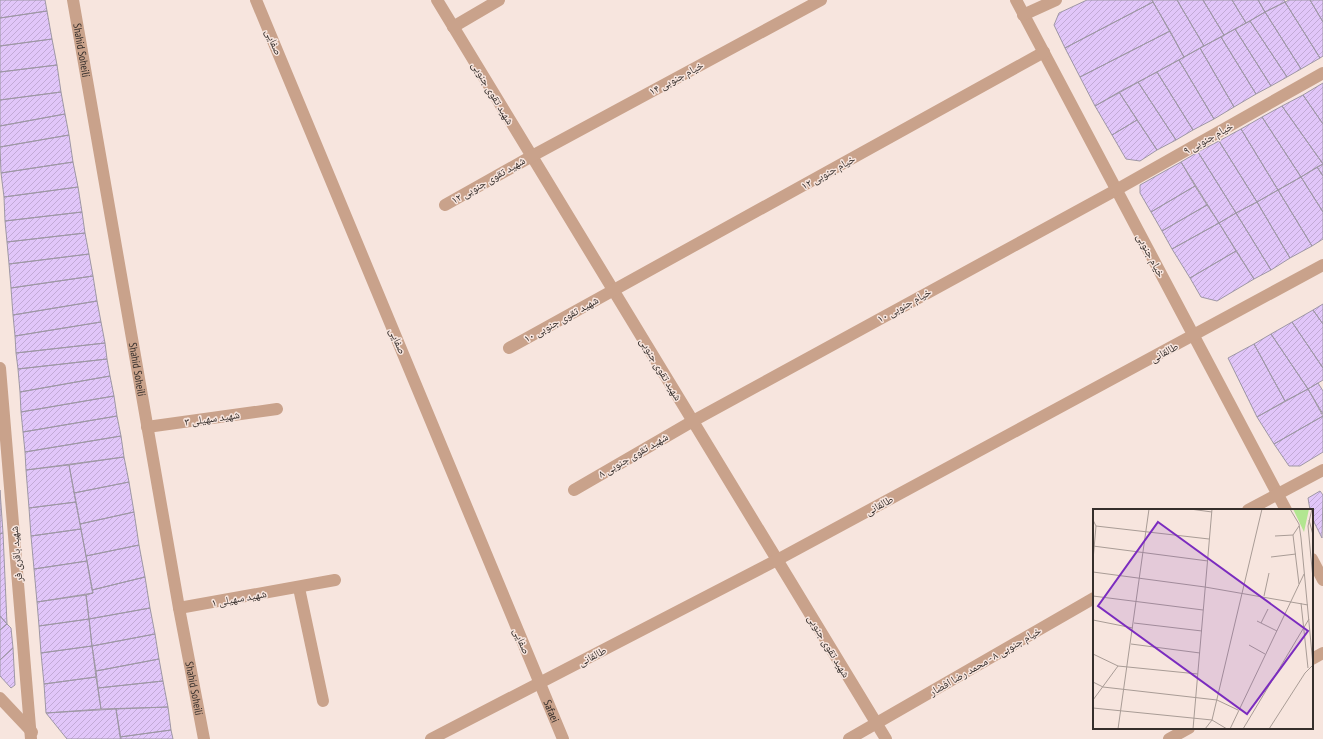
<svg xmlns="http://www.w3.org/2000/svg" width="1323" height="739" font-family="'PT Sans Narrow','Noto Naskh Arabic',sans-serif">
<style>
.building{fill:url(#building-hatch);stroke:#9e97a5}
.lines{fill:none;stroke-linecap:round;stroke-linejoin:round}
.minor{stroke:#c9a28b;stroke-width:12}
.labels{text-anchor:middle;stroke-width:3;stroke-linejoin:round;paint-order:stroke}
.street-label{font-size:11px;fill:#352e2b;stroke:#f7e5de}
.inset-road{fill:none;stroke:#a99c96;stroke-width:1}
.view{fill:#7b2cbf;fill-opacity:0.15;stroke:#7b2cbf;stroke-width:2}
.inset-edge{fill:none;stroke:#352e2b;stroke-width:2}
</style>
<defs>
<pattern id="building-hatch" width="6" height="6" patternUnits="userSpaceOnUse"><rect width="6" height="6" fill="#e1c6f9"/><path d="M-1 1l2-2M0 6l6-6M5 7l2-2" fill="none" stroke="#c2aad6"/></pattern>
</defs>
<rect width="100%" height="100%" fill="#f7e5de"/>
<path class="building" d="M0,0H45L47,11L0,18Z
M1087,0H1152L1153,2L1065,48L1054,25L1059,13Z
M1152,0H1177L1204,46L1184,57Z
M1177,0H1203L1224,35L1204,46Z
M1203,0H1232L1246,23L1224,35Z
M1232,0H1258L1265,12L1246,23Z
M1258,0H1284L1285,2L1265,12Z
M1289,0H1310L1323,22V56L1320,58L1285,2Z
M1310,0H1323V22Z
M1153,2L1170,31L1080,77L1065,48Z
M1285,2L1320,58L1301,69L1265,12Z
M47,11L52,39L0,46V18Z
M1265,12L1301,69L1287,77L1250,21Z
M1250,21L1287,77L1271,86L1235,29Z
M1235,29L1271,86L1256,94L1221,37Z
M1170,31L1184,57L1095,106L1080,77Z
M1221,37L1256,94L1234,107L1200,48Z
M52,39L57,65L0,72V46Z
M1200,48L1234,107L1214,119L1179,60Z
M1179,60L1214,119L1193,130L1157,72Z
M57,65L61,92L0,100V72Z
M1157,72L1193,130L1176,140L1138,82Z
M1138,82L1176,140L1157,150L1119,92Z
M1323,83V124L1303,95Z
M61,92L65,114L0,126V100Z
M1119,92L1137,120L1112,135L1095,106Z
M1303,95L1323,124V164L1282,106Z
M1282,106L1323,164L1301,177L1262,117Z
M65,114L69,135L0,147V126Z
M1262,117L1301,177L1278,190L1241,129Z
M1137,120L1157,150L1140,161L1126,159L1112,135Z
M1241,129L1278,190L1257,202L1219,141Z
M69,135L73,162L1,173L0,147Z
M1219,141L1257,202L1236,213L1198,152Z
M1198,152L1236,213L1219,223L1181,162Z
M73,162L78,187L4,197L1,173Z
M1181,162L1195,186L1151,212L1140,193V185Z
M1323,164V176L1317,167Z
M1317,167L1323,176V212L1301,177Z
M1301,177L1323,212V239L1312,246L1278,190Z
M1195,186L1207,205L1162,231L1151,212Z
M78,187L82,212L5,221L4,197Z
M1278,190L1312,246L1290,258L1257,202Z
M1257,202L1290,258L1271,270L1236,213Z
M1207,205L1219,223L1172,249L1162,231Z
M82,212L85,233L7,242L5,221Z
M1236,213L1271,270L1254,279L1219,223Z
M1219,223L1236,251L1190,278L1172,249Z
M85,233L89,254L9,264L7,242Z
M1236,251L1254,279L1217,301L1201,297L1190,278Z
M89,254L93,276L11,288L9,264Z
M93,276L97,301L13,315L11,288Z
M97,301L101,322L15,336L13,315Z
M1323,304V324L1313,310Z
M1313,310L1323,324V368L1292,322Z
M101,322L105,343L16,353L15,336Z
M1292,322L1323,368V380L1308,389L1271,334Z
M1271,334L1308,389L1285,401L1254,344Z
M105,343L107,359L18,369L16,353Z
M1254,344L1285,401L1257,417L1228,358Z
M107,359L110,376L20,392L18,369Z
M110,376L114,396L21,412L20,392Z
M1318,383L1323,391V414L1308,389Z
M1308,389L1323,416L1274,444L1257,417Z
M114,396L117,416L23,432L21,412Z
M117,416L121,436L25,452L23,432Z
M1323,416V452L1300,466H1289L1274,444Z
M121,436L124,457L26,470L25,452Z
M124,457L129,482L74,493L69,465Z
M69,465L76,502L29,508L26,470Z
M129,482L134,512L80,524L74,493Z
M0,490L3,533L0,534Z
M1320,491L1323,495L1322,538L1312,518V510H1310L1308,498Z
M76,502L81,529L31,536L29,508Z
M134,512L139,545L86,556L80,524Z
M81,529L87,561L34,569L31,536Z
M3,533L7,624L0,616V534Z
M139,545L145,577L92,590L86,556Z
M87,561L93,593L37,602L34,569Z
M145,577L150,608L89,619L86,595L93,593L92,590Z
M86,595L89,619L39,626L37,602Z
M150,608L155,634L92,646L89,619Z
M0,616L7,624L0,630Z
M89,619L92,646L41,653L39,626Z
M7,624L11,628L13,648L0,660V630Z
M155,634L159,659L96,671L92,646Z
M92,646L96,677L44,684L41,653Z
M13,648L15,685L11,688L0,676V660Z
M159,659L163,681L98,688L96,671Z
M96,677L101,709L46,713L44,684Z
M163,681L168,707L101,709L98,688Z
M168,707L171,730L120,737L116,709Z
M116,709L121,739H67L46,713Z
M171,730L173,739H121L120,737Z"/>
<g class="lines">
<g class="minor">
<path id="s1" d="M73,0L179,608L204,739"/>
<path id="s2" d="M256,0L563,739"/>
<path d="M437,0L886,739"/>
<path d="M1016,0L1286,510"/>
<path d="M1023,15L1056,0"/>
<path d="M453,27L499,0"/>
<path d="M445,205L532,156L821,0"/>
<path d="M509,348L1044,52"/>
<path d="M0,368L31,739"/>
<path d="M147,427L277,409"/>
<path d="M574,490L693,421L1116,190L1323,73"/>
<path d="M1248,510L1323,470"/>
<path d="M1312,559L1323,580"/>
<path d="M299,588L323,701"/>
<path d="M179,608L335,580"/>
<path d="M1312,659L1323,653"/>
<path d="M0,698L32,732"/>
<path d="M431,739L777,560L1323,265"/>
<path d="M849,739L1094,598"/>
<path d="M1169,739L1189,728"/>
</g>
</g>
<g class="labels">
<g class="street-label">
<text transform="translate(274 42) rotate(67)" y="4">صفایی</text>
<text dy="4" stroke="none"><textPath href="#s1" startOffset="51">Shahid Soheili</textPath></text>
<text transform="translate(676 78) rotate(-28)" y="4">خیام جنوبی ۱۴</text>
<text transform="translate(493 93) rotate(59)" y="4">شهید تقوی جنوبی</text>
<text transform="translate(1208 138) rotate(-29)" y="4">خیام جنوبی ۹</text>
<text transform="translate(828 172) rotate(-29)" y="4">خیام جنوبی ۱۲</text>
<text transform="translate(488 180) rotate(-30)" y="4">شهید تقوی جنوبی ۱۲</text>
<text transform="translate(1151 255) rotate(62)" y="4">خیام جنوبی</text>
<text transform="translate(904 305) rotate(-29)" y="4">خیام جنوبی ۱۰</text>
<text transform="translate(561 319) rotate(-29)" y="4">شهید تقوی جنوبی ۱۰</text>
<text transform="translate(398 341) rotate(67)" y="4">صفایی</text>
<text transform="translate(1164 352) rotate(-28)" y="4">طالقانی</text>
<text transform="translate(661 369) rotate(59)" y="4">شهید تقوی جنوبی</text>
<text dy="4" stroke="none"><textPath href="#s1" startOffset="375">Shahid Soheili</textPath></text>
<text transform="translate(212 418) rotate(-8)" y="4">شهید سهیلی ۳</text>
<text transform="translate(633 455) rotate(-30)" y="4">شهید تقوی جنوبی ۸</text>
<text transform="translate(879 505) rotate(-28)" y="4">طالقانی</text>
<text transform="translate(16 554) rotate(-95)" y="4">شهید باقری فر</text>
<text transform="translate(239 598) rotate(-10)" y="4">شهید سهیلی ۱</text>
<text transform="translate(522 641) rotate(67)" y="4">صفایی</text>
<text transform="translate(829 646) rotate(59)" y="4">شهید تقوی جنوبی</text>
<text transform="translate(592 656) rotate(-27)" y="4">طالقانی</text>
<text transform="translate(985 661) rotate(-30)" y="4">خیام جنوبی ۸ - محمد رضا افضار</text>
<text dy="4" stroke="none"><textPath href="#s1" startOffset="699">Shahid Soheili</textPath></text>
<text dy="4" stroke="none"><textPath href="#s2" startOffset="770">Safaei</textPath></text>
</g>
</g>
<g transform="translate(1093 509)">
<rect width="220" height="220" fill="#f7e5de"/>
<path d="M200,0H216L211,23L201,2Z" fill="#b2e691"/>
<path class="inset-road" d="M97,0L119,3M197,0L206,15L208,29L220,156M219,0L215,17L220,70M0,11L3,17L0,51M216,11L220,26M3,17L116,30M200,26L206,75M182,27L200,26L206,17M0,37L115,52M178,48L203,45M0,63L112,78L215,96M0,87L110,101M171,87L176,64M208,94L215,159M0,111L40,119M164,112L184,122M41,114L109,122M168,114L175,100M38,135L107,144M156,136L172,145M0,145L25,157L105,165M0,173L10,178L124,191L145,201M0,191L25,157M0,199L119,211L134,220M25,220L56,0M100,220L119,0M112,220L119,211L169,0M137,220L211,65M150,220L216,110M176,220L212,164L220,156"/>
<path class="view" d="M65,13L215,122L154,205L5,97Z"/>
<rect width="220" height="220" class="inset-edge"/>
</g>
</svg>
